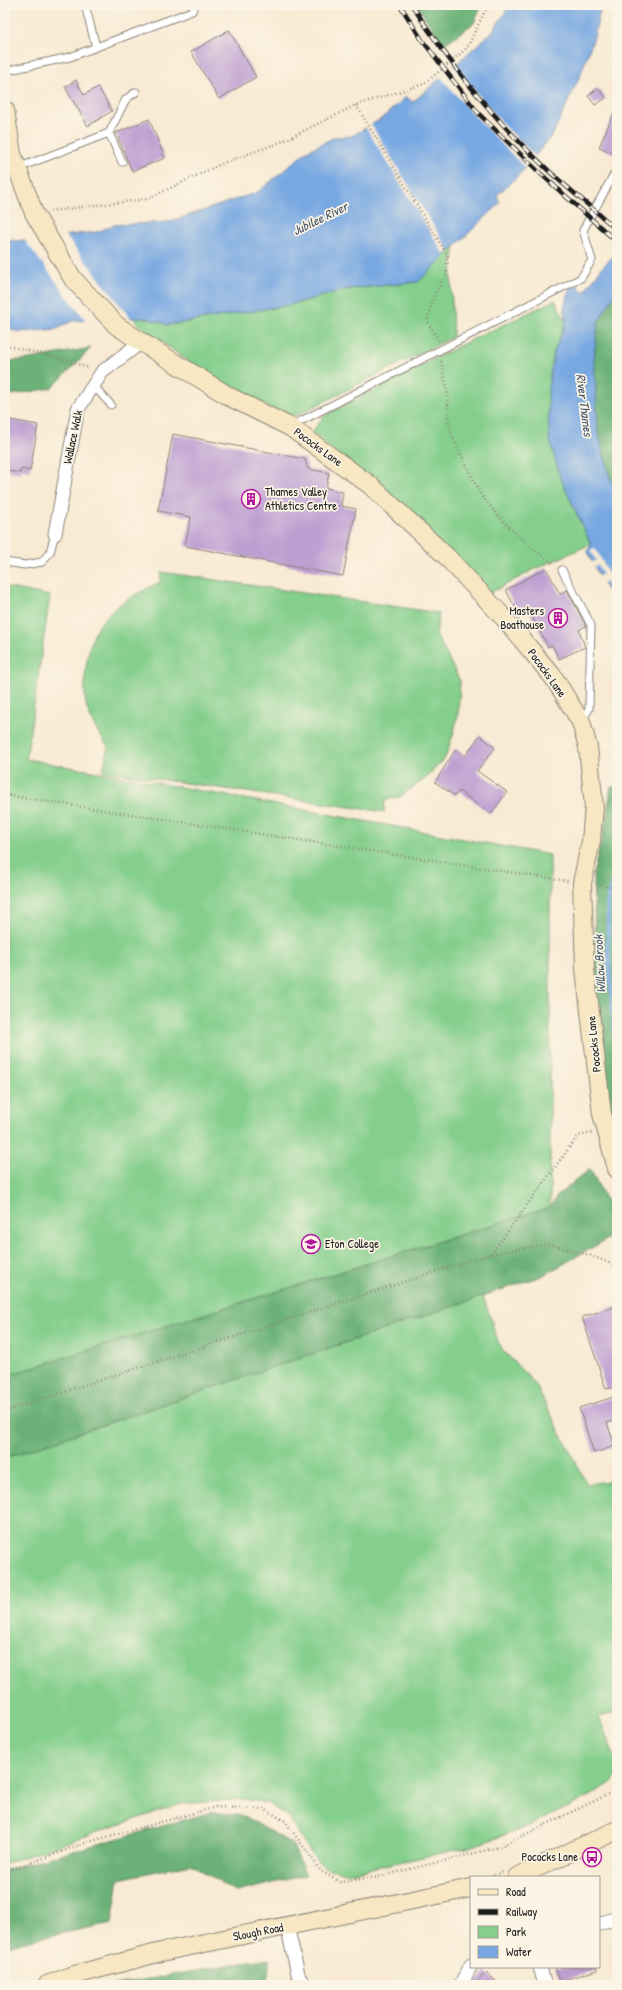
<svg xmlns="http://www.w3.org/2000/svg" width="622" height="1990" font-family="'Patrick Hand',sans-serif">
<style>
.green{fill:#85cf8d;stroke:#507654}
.forest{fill:#6cb278;stroke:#44674a}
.water{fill:#78a8e2;stroke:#4a627f}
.pier{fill:#f8ead3}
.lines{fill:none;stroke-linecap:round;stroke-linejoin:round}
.stream{stroke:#78a8e2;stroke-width:4.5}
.building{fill:#bd9fd2}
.service-casing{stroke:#8a8378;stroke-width:9}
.minor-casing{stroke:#8a8378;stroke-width:15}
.secondary-casing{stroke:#8a8378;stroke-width:20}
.path{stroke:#8a8378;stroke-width:2.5;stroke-dasharray:1 3;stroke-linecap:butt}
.service{stroke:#fff;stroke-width:7}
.minor{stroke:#fff;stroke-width:13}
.secondary{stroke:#f7e8c3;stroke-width:18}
.rail-casing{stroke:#1c1c1c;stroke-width:4.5}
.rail{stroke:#fcf5e5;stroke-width:3;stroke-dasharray:9;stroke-linecap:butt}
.labels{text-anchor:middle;stroke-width:3.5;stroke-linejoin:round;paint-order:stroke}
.street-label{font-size:12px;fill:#1c1c1c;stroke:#fcf5e5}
.poi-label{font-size:12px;fill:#1c1c1c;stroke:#fcf5e5;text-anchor:start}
.water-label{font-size:13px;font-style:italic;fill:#41546b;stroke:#fcf5e5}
</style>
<rect width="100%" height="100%" fill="#fcf5e5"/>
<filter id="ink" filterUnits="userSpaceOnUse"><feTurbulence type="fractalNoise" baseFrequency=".025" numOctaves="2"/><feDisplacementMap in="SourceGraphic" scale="8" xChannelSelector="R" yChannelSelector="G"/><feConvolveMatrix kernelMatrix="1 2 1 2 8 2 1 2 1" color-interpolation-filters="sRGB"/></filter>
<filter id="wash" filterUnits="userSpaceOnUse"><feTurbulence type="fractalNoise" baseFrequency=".012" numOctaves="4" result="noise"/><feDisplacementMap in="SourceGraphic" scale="16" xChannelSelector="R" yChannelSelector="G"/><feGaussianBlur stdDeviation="0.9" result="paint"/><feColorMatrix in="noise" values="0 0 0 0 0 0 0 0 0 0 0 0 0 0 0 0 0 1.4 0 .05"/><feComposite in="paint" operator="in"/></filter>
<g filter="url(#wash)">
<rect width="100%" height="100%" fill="#f8ead3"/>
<path class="green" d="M455,246L451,273L453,337L289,419L198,369L136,322L134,318L150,319L168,325L289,305L348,289L418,282Z
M555,300L566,322L554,352L560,477L591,544L535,569L490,593L312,432L324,416L459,346Z
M161,572L439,613L436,634L460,681L458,714L453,735L445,758L426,778L399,797L385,800L384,812L103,771L108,747C99,734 89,720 86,704C82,684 87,641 100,624C115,604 138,593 160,582Z
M5,587L50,596L26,759L550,855V1207L5,1376Z
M483,1296L500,1347L535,1384L587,1484L617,1480V1712L599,1717L617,1763V1777L611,1783L579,1802L526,1827L488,1841L465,1848L347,1873L326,1868L316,1860L287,1816L267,1803L245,1799L181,1804L5,1863V1458Z"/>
<path class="forest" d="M417,5H482L474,23L443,45Z
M617,291V493L609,474L598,432L594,358L598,322Z
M91,348L52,388L5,396V361L24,360Z
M611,787H617V1142L610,1119L597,990L593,874L606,822Z
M590,1169L610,1208L611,1237L542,1276L5,1458V1376L550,1207L558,1195Z
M212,1812L244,1816L292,1844L306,1875L236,1892L191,1864L119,1879L112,1923L25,1941L5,1947V1870Z
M269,1958L268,1985H114Z"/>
<path class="water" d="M510,5H601L595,34L580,76L553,134L520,174L497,195L500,203L418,282L348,289L289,305L168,325L150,319L134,318L72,321L57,329L20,332L5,328V238L15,241L97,232L114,225L169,222L258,192L307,151L335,137L352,136L381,119L406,97L413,102L492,32Z
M617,253V291L598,322L594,358L598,432L609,474L617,493V610L587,552L591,544L560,477L549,437L548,387L554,352L566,322L564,308L570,287L577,284L580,290L584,292L604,265Z"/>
<path class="pier" d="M453,65L504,125L536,157L527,170L469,110L440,76Z
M370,123L449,251L444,254L365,126Z
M64,234L132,320L87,322L23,238Z
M595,548L617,589V600L614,595L609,598L605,592L610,589L606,582L601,584L598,577L603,574L598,565L594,567L591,563L596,560L590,550Z"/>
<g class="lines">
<path class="stream" d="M617,868L608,898V949L617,1059"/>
</g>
<g id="blocks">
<path class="building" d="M229,30L256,77L219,99L191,52Z
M76,80L84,95L98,87L112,111L88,126L65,87Z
M598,88L606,98L595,105L588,96Z
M617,106V155L599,147Z
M149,119L165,158L132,171L116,133Z
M5,419L38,425L30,471L21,469L20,473L8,471V467L5,466Z
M173,434L305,459L308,469L329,473L326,488L343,492L341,506L356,509L343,576L185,546L191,517L158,511Z
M546,568L560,594L567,590L586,626L579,630L585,647L559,659L552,645L548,647L527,608L518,613L506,590Z
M480,735L495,748L477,771L507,792L491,814L459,791L455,796L435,782L456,749L465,756Z
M617,1306V1387L606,1389L582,1317Z
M617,1396V1420L607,1423L615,1446L594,1453L579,1408Z
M555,1967H596L597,1970L560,1981Z
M486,1972L500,1985H474Z"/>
</g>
</g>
<g filter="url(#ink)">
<use href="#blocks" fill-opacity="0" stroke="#8a8378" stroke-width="1"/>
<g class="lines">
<defs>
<path id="service" d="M85,5L96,47
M5,71L70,57L192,11L195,5
M109,133L122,162
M18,168L109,133L126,99L136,92
M93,385L111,405
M291,426L581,278L592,260L583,230L617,169
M5,562L25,565L42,562L50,552L55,534
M562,570L591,625L589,709L582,720"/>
<path id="minor" d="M55,534L78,409L102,372L141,342
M599,1924L617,1918
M287,1926L299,1978L305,1985
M540,1967L545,1985
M461,1985L471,1965"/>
<path id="secondary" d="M5,110L12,154L34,213L73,279L116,325L141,342L230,397L290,427L370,485L446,556L505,619L554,678L581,722L588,747L594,807L591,841L582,883L585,969L602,1114L617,1169
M517,1877L617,1830
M47,1985L71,1976L161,1952L471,1888"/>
</defs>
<use href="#service" class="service-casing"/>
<use href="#minor" class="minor-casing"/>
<use href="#secondary" class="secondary-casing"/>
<path class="path" d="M356,105L448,256L447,274L435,293L427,321L439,341
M50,211L147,199L223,163L281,142L356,105L424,84L467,48L488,5
M5,345L62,359L89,368
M441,361L448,395V418L452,436L481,495L500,518L532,548L554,564
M5,795L568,881
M597,885L617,888
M491,1254L578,1136L592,1133
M5,1411L490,1254L547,1244L589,1255L617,1266
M5,1872L88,1842L216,1807L264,1809L285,1821L321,1871L340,1882L378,1877L499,1847L617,1790
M486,1877L503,1872"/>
<use href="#service" class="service"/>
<use href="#minor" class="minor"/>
<use href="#secondary" class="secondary"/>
<defs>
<path id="rail" d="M400,5L422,40L479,114L541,174L617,242
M412,5C451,66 497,123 550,172C572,192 595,210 617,230"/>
</defs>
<use href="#rail" class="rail-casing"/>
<use href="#rail" class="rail"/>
</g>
</g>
<defs>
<symbol id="building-ring" viewBox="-11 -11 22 22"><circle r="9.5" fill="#fcf5e5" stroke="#b5179e" stroke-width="1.5"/><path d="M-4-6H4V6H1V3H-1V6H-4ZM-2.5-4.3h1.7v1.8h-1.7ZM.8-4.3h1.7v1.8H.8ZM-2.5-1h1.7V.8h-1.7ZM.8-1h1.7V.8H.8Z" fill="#b5179e"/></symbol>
<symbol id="school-ring" viewBox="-11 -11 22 22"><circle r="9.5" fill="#fcf5e5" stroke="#b5179e" stroke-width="1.5"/><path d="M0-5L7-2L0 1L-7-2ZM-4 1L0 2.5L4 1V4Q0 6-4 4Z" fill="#b5179e"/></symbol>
<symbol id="bus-ring" viewBox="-11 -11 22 22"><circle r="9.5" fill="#fcf5e5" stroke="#b5179e" stroke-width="1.5"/><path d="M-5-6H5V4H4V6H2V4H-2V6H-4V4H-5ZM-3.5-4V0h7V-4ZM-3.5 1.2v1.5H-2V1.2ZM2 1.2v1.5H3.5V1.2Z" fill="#b5179e"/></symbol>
</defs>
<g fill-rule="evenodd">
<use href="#building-ring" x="240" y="488" width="22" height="22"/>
<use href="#building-ring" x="547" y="607" width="22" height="22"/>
<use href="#school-ring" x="300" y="1233" width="22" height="22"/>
<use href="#bus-ring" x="581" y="1846" width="22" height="22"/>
</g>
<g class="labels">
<g class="street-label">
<text transform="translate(73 437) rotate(-78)" y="4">Wallace Walk</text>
<text transform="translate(318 447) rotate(36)" y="4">Pococks Lane</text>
<text transform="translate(547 673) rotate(54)" y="4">Pococks Lane</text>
<text transform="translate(594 1044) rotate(-96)" y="4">Pococks Lane</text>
<text transform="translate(258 1932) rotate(-11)" y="4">Slough Road</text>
</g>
<g class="poi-label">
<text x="265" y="496">Thames Valley<tspan x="265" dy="14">Athletics Centre</tspan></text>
<text x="544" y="615" text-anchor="end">Masters<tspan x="544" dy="14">Boathouse</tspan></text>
<text x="325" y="1248">Eton College</text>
<text x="578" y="1861" text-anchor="end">Pococks Lane</text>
</g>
<g class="water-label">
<text transform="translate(320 218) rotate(-26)" y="5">Jubilee River</text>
<text transform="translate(585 405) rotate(83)" y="5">River Thames</text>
<text transform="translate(599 964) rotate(-93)" y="5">Willow Brook</text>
</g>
</g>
<rect width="622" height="1990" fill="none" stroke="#fcf5e5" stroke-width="20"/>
<rect x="470" y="1876" width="130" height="92" fill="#fcf5e5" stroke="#a29e95"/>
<rect x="478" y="1889" width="20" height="6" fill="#f7e8c3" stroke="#a29e95"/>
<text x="506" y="1896" font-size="12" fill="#1c1c1c">Road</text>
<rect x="478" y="1909" width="20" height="6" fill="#1c1c1c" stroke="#a29e95"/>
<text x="506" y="1916" font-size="12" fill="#1c1c1c">Railway</text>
<rect x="478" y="1926" width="20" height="12" fill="#85cf8d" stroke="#a29e95"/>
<text x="506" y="1936" font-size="12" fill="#1c1c1c">Park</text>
<rect x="478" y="1946" width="20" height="12" fill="#78a8e2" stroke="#a29e95"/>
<text x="506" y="1956" font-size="12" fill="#1c1c1c">Water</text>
</svg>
